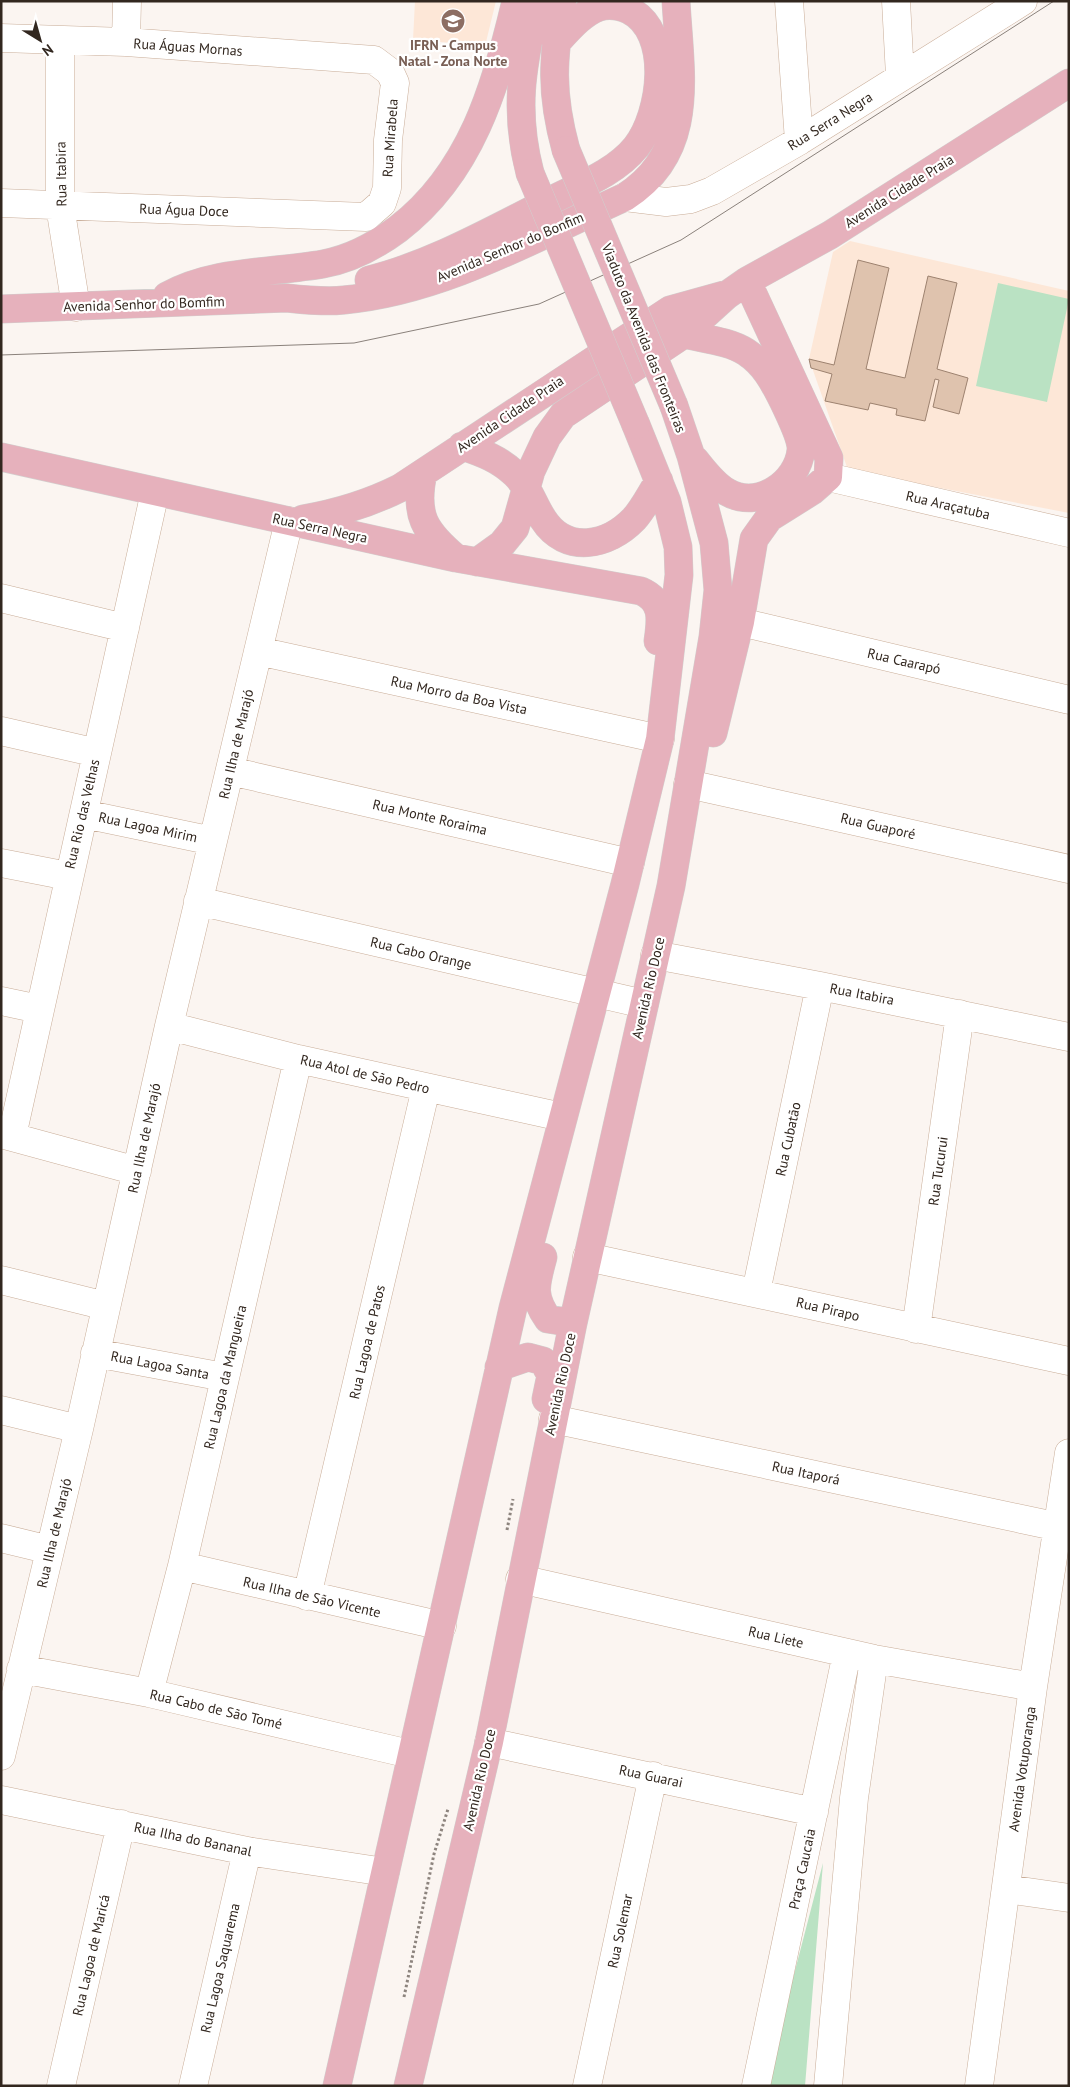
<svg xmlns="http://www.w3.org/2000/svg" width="1070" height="2087" font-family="'PT Sans',sans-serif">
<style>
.built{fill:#fde7d7}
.green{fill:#bae2c3}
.building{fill:#dfc3ae;stroke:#9d826f}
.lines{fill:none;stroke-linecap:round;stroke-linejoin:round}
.minor-casing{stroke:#c9ad98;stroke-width:29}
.major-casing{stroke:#d2cfce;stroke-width:29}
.path{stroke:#8d847e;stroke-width:3;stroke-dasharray:2.5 2.5;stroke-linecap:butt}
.minor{stroke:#fff;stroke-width:28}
.major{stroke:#e6b1bc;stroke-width:28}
.tram{stroke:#8a817b;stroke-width:1}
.major-bridge-casing{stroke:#d2cfce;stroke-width:29;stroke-linecap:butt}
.major-bridge{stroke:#e6b1bc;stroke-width:28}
.labels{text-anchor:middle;stroke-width:4.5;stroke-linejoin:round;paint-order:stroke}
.education-label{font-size:14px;font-weight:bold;fill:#785e54;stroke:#fff}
.street-label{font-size:14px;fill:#32271f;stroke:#fff}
</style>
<rect width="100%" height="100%" fill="#fbf5f1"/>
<path class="built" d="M415,1H496L486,42L454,43L413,40Z
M850,241L1069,291V513L848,470L809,359L833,252Z"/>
<path class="green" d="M998,283L1069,299L1047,402L976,386Z
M823,1863L805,2086H765Z"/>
<path class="building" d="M858,260L889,268L866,369L905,378L928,276L957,283L937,369L968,378L959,414L933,407L939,380L935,379L925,421L896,415L897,409L870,403L868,410L825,401L832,374L811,368L809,359L834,365Z"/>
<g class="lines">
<defs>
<path id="minor" d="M789,1L799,141
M896,1L900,76
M1,38L126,42L374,60L390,72L395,83L388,140L387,188L382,203L366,217L1,203
M60,40V206L76,307
M126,42L127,1
M625,197L666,202L691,199L712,191L799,141L1023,1
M828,477L1069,533
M1,598L125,628
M740,622L1069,700
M258,651L660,739
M1,731L97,753
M230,771L630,863
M688,784L1069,869
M84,814L213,841
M1,863L68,876
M198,901L644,1004
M655,955L820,986L1069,1037
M1,1001L39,1009
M169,1026L298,1059L562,1117
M1,1134L137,1171
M12,1136L155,492
M587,1257L1069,1361
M1,1280L106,1306
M756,1292L820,986
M916,1329L960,1014
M95,1353L224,1377
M1,1410L79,1429
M553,1419L1059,1527
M1,1538L50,1550
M182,1566L442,1626
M520,1579L874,1659L1033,1687
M307,1596L426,1088
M21,1669L149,1693L410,1754
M149,1693L182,1566L298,1059
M489,1742L814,1812
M1,1756L79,1429L169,1026L289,521
M1,1800L247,1851L385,1872
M1006,1889L1069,1898
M61,2086L121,1824
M193,2086L247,1851
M587,2086L653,1776
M756,2086L847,1653
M828,2086L854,1798L874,1659
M979,2086L1033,1687L1069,1453"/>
<path id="major" d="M562,1C553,59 550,92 566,150
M530,173C513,108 523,65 536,1
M369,280C433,264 492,230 550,201C579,186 615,173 636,147C662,114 673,32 629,10C620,6 609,4 599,7C582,13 568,30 556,43
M167,296C214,270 271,273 323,264C351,259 375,246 398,229C471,173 496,87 516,1
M1,309L287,298C306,300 325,302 344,300C443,291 536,237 625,197C697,151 680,75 676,1
M684,334C704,339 729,341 746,352C755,358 762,365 768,374C777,387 802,436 801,450C798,483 758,510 727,492C714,485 704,471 695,460
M462,446C483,453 499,459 515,474C529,487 533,504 543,519C566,555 608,546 634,519C644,508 651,493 659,481
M1,457L456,558L641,591C664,601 661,620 658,641
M423,473C414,515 424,531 456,558
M303,519C338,513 368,504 400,488L670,310L724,295
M477,562L502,544L515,528L531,471L547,437L563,415L684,334L727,295L747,281L830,235L1069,83
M713,733L740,622L754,539L769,518L812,491L828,477L829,458L747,281
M543,1257C536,1284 531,1295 548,1319L573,1323
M499,1367L528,1357L543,1361L551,1375L546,1399
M337,2086L513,1308L625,884L660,739L679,575L678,547L667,502L636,425
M408,2086L489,1742L573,1323L671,886L713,637L718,590L714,543L691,456L674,406"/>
</defs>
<use href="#minor" class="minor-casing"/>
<use href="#major" class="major-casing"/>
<path class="path" d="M507,1530L513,1499
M404,1997L434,1854L448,1809"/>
<use href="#minor" class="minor"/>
<use href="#major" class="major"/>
<path class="tram" d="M1,355L354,343L539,304L681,240L1054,1"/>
<defs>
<path id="major-bridge" d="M566,150L674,406
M530,173L636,425"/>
</defs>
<use href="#major-bridge" class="major-bridge-casing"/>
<use href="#major-bridge" class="major-bridge"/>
</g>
<defs>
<symbol id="university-disc" viewBox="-11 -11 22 22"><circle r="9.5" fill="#8d6e63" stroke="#fff"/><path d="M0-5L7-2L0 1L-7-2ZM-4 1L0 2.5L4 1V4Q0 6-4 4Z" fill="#fff"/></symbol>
</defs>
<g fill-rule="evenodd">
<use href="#university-disc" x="439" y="7" width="28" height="28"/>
</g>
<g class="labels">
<g class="education-label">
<text x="453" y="50">IFRN - Campus<tspan x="453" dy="16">Natal - Zona Norte</tspan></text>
</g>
<g class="street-label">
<text transform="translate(188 47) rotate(4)" y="5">Rua Águas Mornas</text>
<text transform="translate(830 121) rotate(-32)" y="5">Rua Serra Negra</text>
<text transform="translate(390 138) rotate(-86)" y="5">Rua Mirabela</text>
<text transform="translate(61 174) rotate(-91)" y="5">Rua Itabira</text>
<text transform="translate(899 191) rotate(-32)" y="5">Avenida Cidade Praia</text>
<text transform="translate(184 210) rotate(2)" y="5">Rua Água Doce</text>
<text transform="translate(510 247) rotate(-23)" y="5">Avenida Senhor do Bonfim</text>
<text transform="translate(144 304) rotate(-2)" y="5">Avenida Senhor do Bomfim</text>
<text transform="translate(644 338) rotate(68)" y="5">Viaduto da Avenida das Fronteiras</text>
<text transform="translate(510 414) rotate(-34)" y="5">Avenida Cidade Praia</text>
<text transform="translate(948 505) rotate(13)" y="5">Rua Araçatuba</text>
<text transform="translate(320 528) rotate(12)" y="5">Rua Serra Negra</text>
<text transform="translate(904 661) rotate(13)" y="5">Rua Caarapó</text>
<text transform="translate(459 695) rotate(12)" y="5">Rua Morro da Boa Vista</text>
<text transform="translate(236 744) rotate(-77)" y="5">Rua Ilha de Marajó</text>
<text transform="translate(82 814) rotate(-77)" y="5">Rua Rio das Velhas</text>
<text transform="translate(430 817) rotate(13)" y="5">Rua Monte Roraima</text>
<text transform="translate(878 826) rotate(13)" y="5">Rua Guaporé</text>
<text transform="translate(148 827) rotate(12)" y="5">Rua Lagoa Mirim</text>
<text transform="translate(421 953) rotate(13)" y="5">Rua Cabo Orange</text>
<text transform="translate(648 988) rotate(-77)" y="5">Avenida Rio Doce</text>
<text transform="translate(862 994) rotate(11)" y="5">Rua Itabira</text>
<text transform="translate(365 1074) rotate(13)" y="5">Rua Atol de São Pedro</text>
<text transform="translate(144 1138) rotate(-78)" y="5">Rua Ilha de Marajó</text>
<text transform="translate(788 1139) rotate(-78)" y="5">Rua Cubatão</text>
<text transform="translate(938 1171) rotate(-82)" y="5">Rua Tucurui</text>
<text transform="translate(828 1309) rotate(13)" y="5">Rua Pirapo</text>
<text transform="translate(367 1342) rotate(-77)" y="5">Rua Lagoa de Patos</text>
<text transform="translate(160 1365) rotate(11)" y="5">Rua Lagoa Santa</text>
<text transform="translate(225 1377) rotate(-77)" y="5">Rua Lagoa da Mangueira</text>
<text transform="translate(560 1384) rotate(-78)" y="5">Avenida Rio Doce</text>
<text transform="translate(806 1473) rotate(12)" y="5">Rua Itaporá</text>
<text transform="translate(54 1533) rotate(-77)" y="5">Rua Ilha de Marajó</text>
<text transform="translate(312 1597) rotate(13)" y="5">Rua Ilha de São Vicente</text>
<text transform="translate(776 1637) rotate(13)" y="5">Rua Liete</text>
<text transform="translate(216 1709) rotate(13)" y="5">Rua Cabo de São Tomé</text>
<text transform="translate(1022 1769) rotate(-82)" y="5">Avenida Votuporanga</text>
<text transform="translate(651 1776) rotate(12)" y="5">Rua Guarai</text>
<text transform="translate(479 1780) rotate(-77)" y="5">Avenida Rio Doce</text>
<text transform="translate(193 1839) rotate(12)" y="5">Rua Ilha do Bananal</text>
<text transform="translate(802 1869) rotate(-78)" y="5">Praça Caucaia</text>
<text transform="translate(620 1931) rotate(-78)" y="5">Rua Solemar</text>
<text transform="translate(91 1955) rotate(-77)" y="5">Rua Lagoa de Maricá</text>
<text transform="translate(220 1968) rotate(-77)" y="5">Rua Lagoa Saquarema</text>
</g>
</g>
<rect width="1070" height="2087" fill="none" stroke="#32271f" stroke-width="5"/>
<g transform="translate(40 40) rotate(143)" stroke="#ffffff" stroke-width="4" paint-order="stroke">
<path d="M0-4L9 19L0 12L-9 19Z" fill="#32271f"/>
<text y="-8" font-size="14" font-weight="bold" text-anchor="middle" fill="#32271f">N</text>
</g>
</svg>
